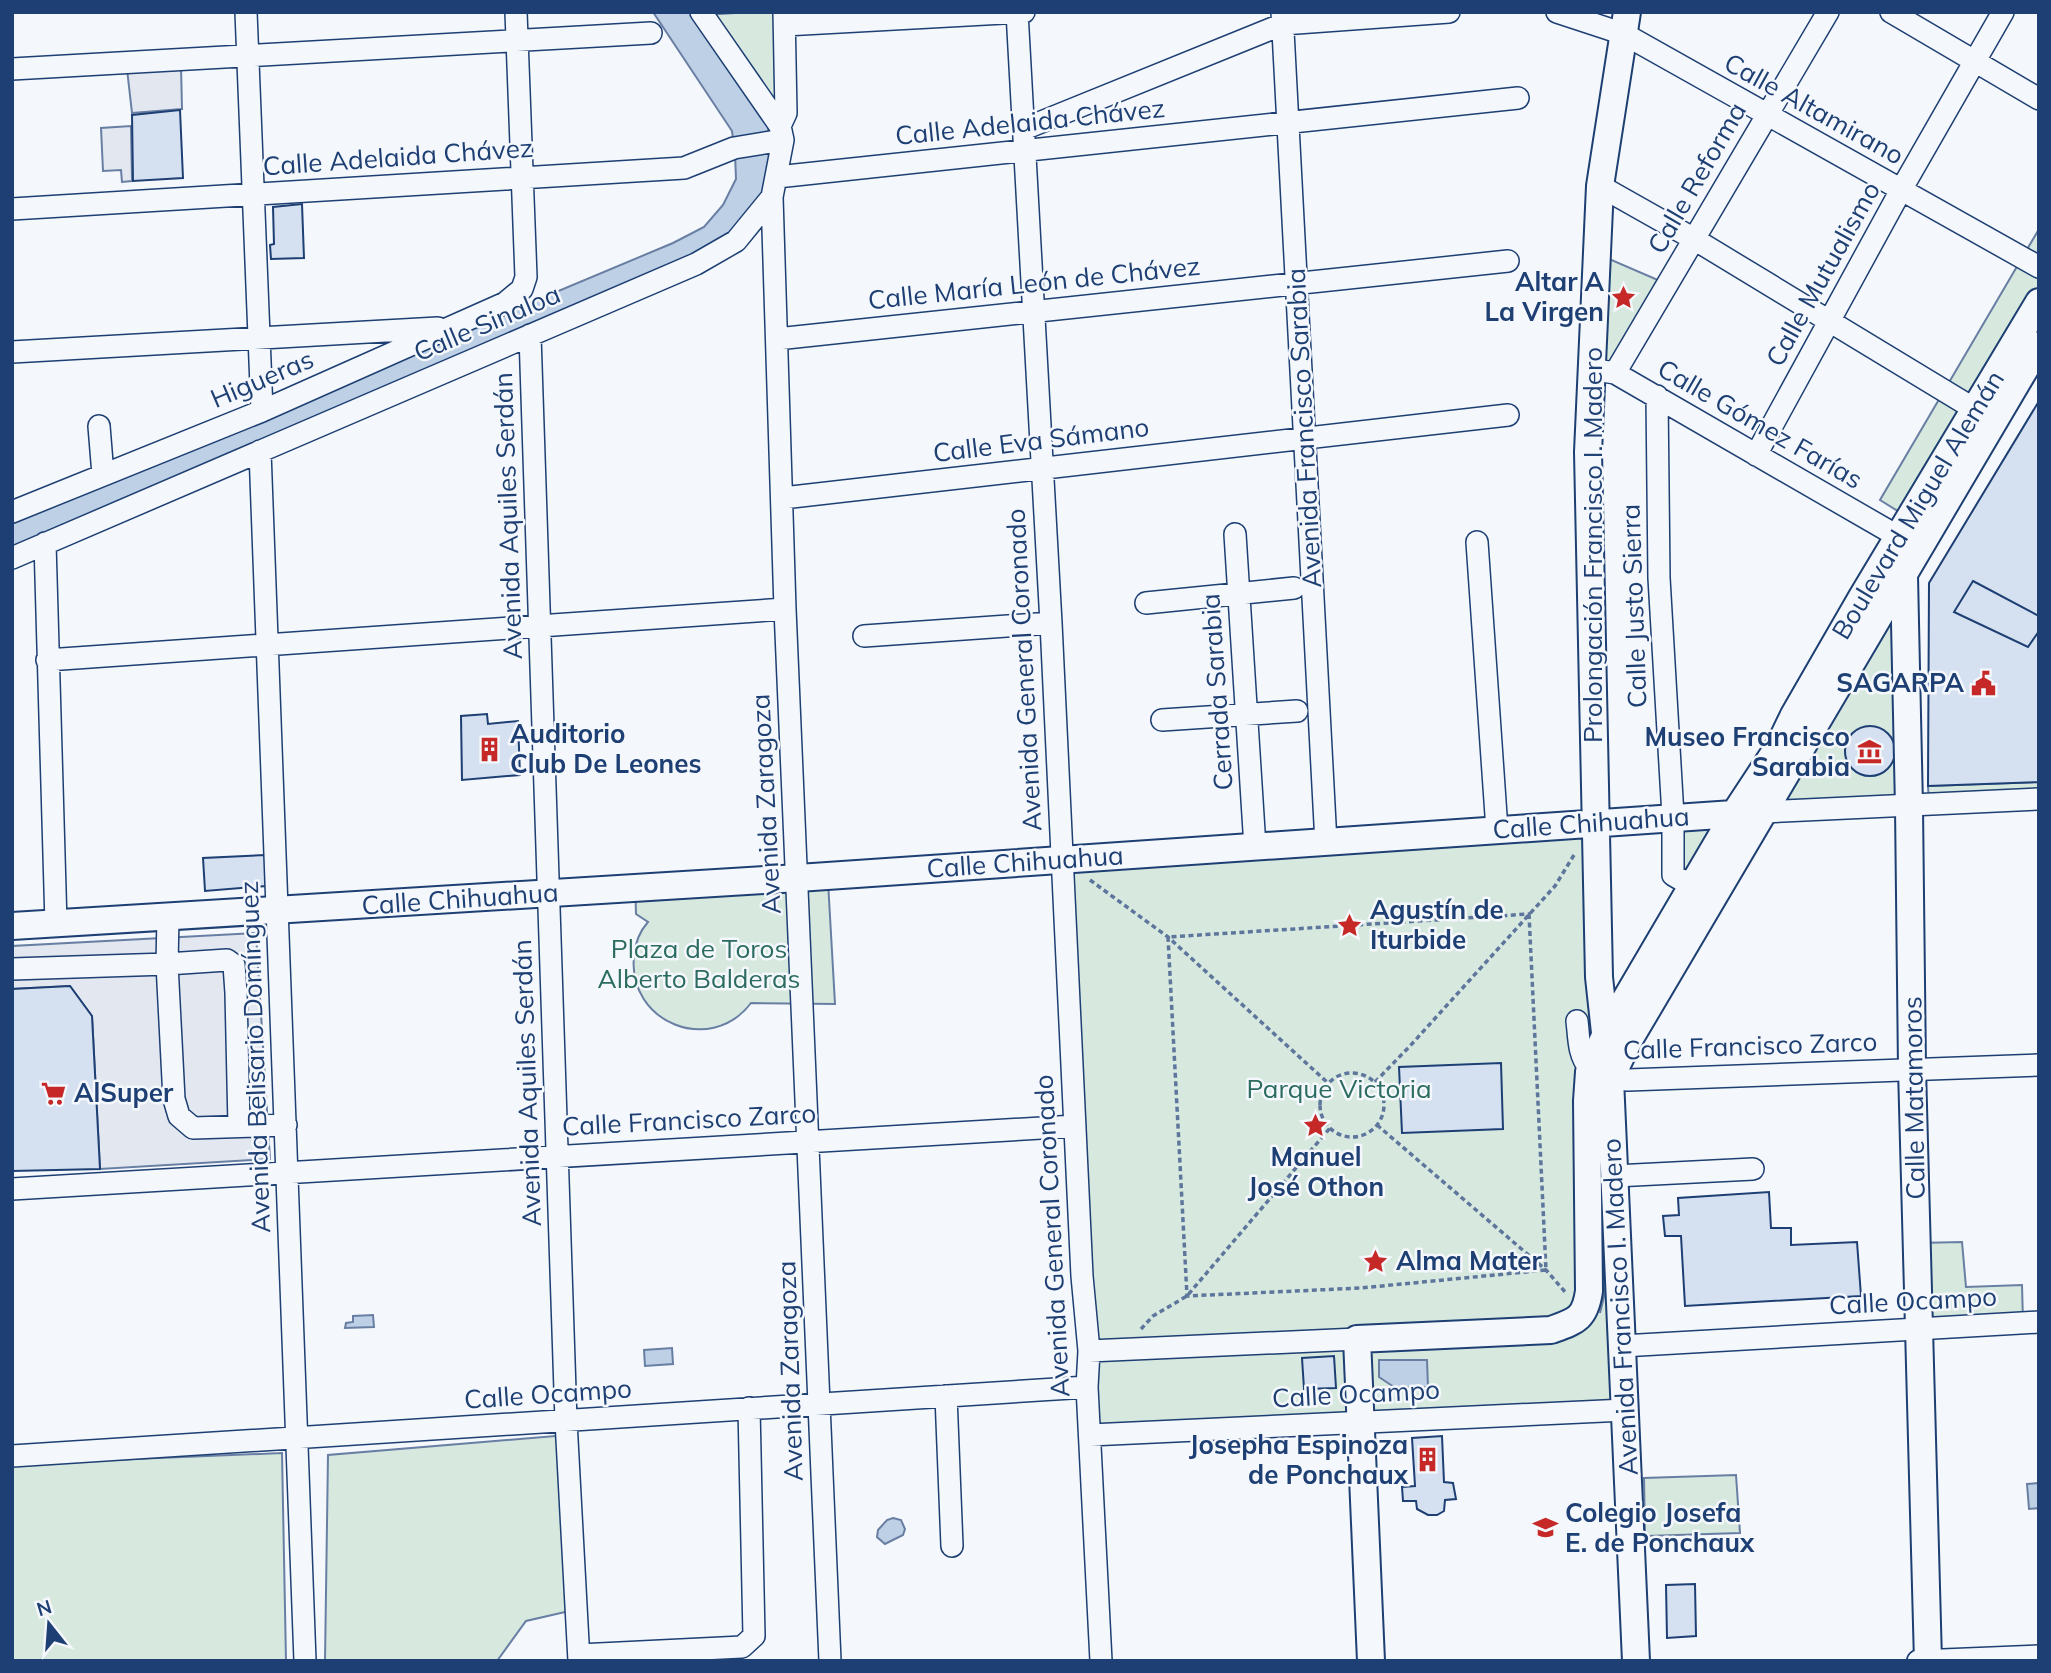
<svg xmlns="http://www.w3.org/2000/svg" width="2051" height="1673" font-family="Mulish,sans-serif">
<style>
.green{fill:#d7e8df;stroke:#687fa3;stroke-width:2}
.parking{fill:#e3e8f0;stroke:#687fa3;stroke-width:2}
.water{fill:#bed0e5;stroke:#687fa3;stroke-width:2}
.building{fill:#d5e0f0;stroke:#1d3f73;stroke-width:2}
.lines{fill:none;stroke-linecap:round;stroke-linejoin:round}
.minor-casing{stroke:#1d3f73;stroke-width:24}
.major-casing{stroke:#1d3f73;stroke-width:30}
.path{stroke:#5e769c;stroke-width:3.5;stroke-dasharray:5 3.5;stroke-linecap:butt}
.minor{stroke:#f4f7fb;stroke-width:21}
.major{stroke:#f4f7fb;stroke-width:26}
.labels{text-anchor:middle;stroke-width:5;stroke-linejoin:round;paint-order:stroke}
.street-label{font-size:26px;fill:#1d3f73;stroke:#f4f7fb}
.poi-label{font-size:26px;font-weight:bold;fill:#1d3f73;stroke:#f4f7fb;text-anchor:start}
.park-label{font-size:26px;fill:#2c6c60;stroke:#f4f7fb}
</style>
<rect width="100%" height="100%" fill="#f4f7fb"/>
<path class="green" d="M751,12H783L782,126L703,15Z
M2039,229V297L1909,518L1880,500Z
M1593,252L1674,287L1625,375L1588,370Z
M1904,576L1906,804L1767,810Z
M2039,782V797L1929,803L1928,786Z
M1737,818L1698,886L1676,873V820Z
M1603,823L1593,1144L1603,1293L1600,1313L1605,1293L1597,1117L1632,1407L1096,1433L1065,856Z
M827,864L835,1004L751,1003C711,1056 627,1023 634,956C635,944 640,931 648,922L636,914L635,878Z
M1962,1242L1966,1287L2022,1285L2023,1321L1921,1327L1918,1243Z
M567,1435L574,1610L526,1621L497,1661H325L328,1455Z
M282,1453L286,1661H12V1464Z
M1736,1475L1740,1533L1645,1536L1644,1478Z"/>
<path class="parking" d="M181,66L182,109L132,113L127,69Z
M131,126L132,181L122,182L121,170L103,171L101,128Z
M256,933L270,1159L100,1169L92,1016L70,986L12,989V946Z"/>
<path class="water" d="M653,12H694L768,127L770,149L769,179L759,200L717,247L12,551V520L673,243L704,227L723,205L736,179L735,154L732,131Z
M373,1315L374,1327L345,1328L346,1323L353,1322V1316Z
M672,1348L673,1364L645,1366L644,1350Z
M1379,1360H1427L1428,1387H1394L1379,1377Z
M2039,1483V1508L2029,1509L2027,1484Z
M893,1518L901,1520L905,1529L903,1535L885,1544L877,1537L878,1530L887,1520Z"/>
<path class="building" d="M180,110L183,178L133,181L132,115Z
M302,204L304,258L271,259L270,245L274,244L273,207Z
M2039,401V782L1928,786L1929,583Z
M1973,581L2039,616V631L2028,647L1954,612Z
M487,714L488,724L518,721L520,775L462,780L461,716Z
M1845 751a25 25 0 1 1 50 0a25 25 0 1 1-50 0Z
M265,855L266,886L205,891L203,858Z
M70,986L92,1016L100,1169L12,1171V989Z
M1501,1063L1503,1129L1402,1133L1399,1067Z
M1769,1192L1771,1228H1791V1245L1857,1242L1861,1296L1685,1306L1681,1236H1665L1663,1216L1679,1215L1678,1198Z
M1334,1356L1336,1388L1304,1389L1302,1358Z
M1442,1436L1444,1482L1453,1483L1456,1499L1445,1500L1444,1511L1437,1515H1428L1417,1509L1416,1501H1403L1402,1487L1415,1486L1412,1438Z
M1695,1584L1696,1636L1667,1638L1666,1585Z"/>
<g class="lines">
<defs>
<path id="minor" d="M246,12L262,411
M1017,12L1051,623L1082,1276L1089,1351L1087,1387L1101,1661
M1282,12L1326,843
M1557,12L1624,34L2039,267
M1891,12L2039,99
M785,25L1024,12
M12,69L651,33
M780,126L786,113L784,12
M1024,129L1283,24L1449,12
M777,177L1518,98
M1600,186L1694,239L1976,410
M772,197L785,609L830,1661
M12,209L684,168L734,148L783,140
M530,335L566,1421L579,1661
M777,339L1508,261
M12,352L438,328
M1602,371L1615,373L1899,537
M1615,373L1828,12
M1657,396L1659,578L1673,816V875L1692,886
M99,426L103,475
M260,451L305,1661
M1756,455L1901,190L2003,12
M783,498L1508,415
M12,512L262,411L505,303L522,289L526,277L516,12
M1235,534L1255,847
M1477,542L1497,830
M45,543L56,924
M12,558L696,264L736,241L772,197L783,140L780,126L701,12
M1146,603L1294,588
M864,636L1051,623
M47,660L785,609
M1162,720L1297,711
M1763,812L2039,799
M12,969L167,964L168,917
M1577,1021C1579,1036 1578,1055 1589,1067V1072L1610,1079L1628,1080L2039,1065
M239,1126L236,993L234,965L227,960L167,964L174,1099L179,1116L193,1128L286,1125
M1615,1176L1753,1169
M12,1189L1075,1126
M1622,1346L2039,1322
M1089,1351L1357,1339
M946,1396L952,1546
M1090,1435L1625,1410
M12,1456L1087,1387
M579,1655L742,1647L754,1636L749,1408
M1918,1661L2039,1656"/>
<path id="major" d="M1627,12L1600,186L1588,452L1599,977L1610,1079L1636,1661
M1899,537V561L1904,576L1909,807L1912,1069L1928,1661
M12,926L798,878L1763,812
M1611,1077L1629,1040L2039,345
M1371,1661L1357,1339L1551,1330C1576,1321 1585,1319 1589,1291L1587,1101L1589,1072L1607,1031L1735,813L1779,746L1794,715L1862,597L2039,302"/>
</defs>
<use href="#minor" class="minor-casing"/>
<use href="#major" class="major-casing"/>
<path class="path" d="M1090,880L1168,937L1328,1083
M1529,914L1546,1270L1361,1288L1187,1296L1168,937Z
M1320 1105a32 32 0 1 1 64 0a32 32 0 1 1-64 0Z
M1375,1082L1410,1046L1555,886L1574,855
M1377,1125L1546,1270L1566,1293
M1141,1329L1153,1316L1187,1296L1330,1128"/>
<use href="#minor" class="minor"/>
<use href="#major" class="major"/>
</g>
<defs>
<symbol id="sight-bare" viewBox="-9 -9 18 18"><path d="M0-6L1.8-2.2L6-1.7L2.9 1.2L3.7 5.4L0 3.3L-3.7 5.4L-2.9 1.2L-6-1.7L-1.8-2.2Z" fill="#c62828" stroke="#f4f7fb" stroke-width="2.5" paint-order="stroke"/></symbol>
<symbol id="civic-bare" viewBox="-9 -9 18 18"><path d="M-.6-6.5H3V-4.5H.6V-3L4-1V1h2V6H-6V1h2V-1L-.6-3ZM-1.2 2.5V6h2.4V2.5Z" fill="#c62828" stroke="#f4f7fb" stroke-width="2.5" paint-order="stroke"/></symbol>
<symbol id="building-bare" viewBox="-9 -9 18 18"><path d="M-4-6H4V6H1V3H-1V6H-4ZM-2.5-4.3h1.7v1.8h-1.7ZM.8-4.3h1.7v1.8H.8ZM-2.5-1h1.7V.8h-1.7ZM.8-1h1.7V.8H.8Z" fill="#c62828" stroke="#f4f7fb" stroke-width="2.5" paint-order="stroke"/></symbol>
<symbol id="museum-bare" viewBox="-9 -9 18 18"><path d="M0-6L6-3V-2H-6V-3ZM-5-1h2V3h-2ZM-1-1h2V3h-2ZM3-1h2V3H3ZM-6 4H6V6H-6Z" fill="#c62828" stroke="#f4f7fb" stroke-width="2.5" paint-order="stroke"/></symbol>
<symbol id="supermarket-bare" viewBox="-9 -9 18 18"><path d="M-6-5.5h2.5l.6 2H6L4.5 2H-2.5L-4.4-4H-6ZM-1.5 3.2a1.3 1.3 0 1 0 .1 0ZM3 3.2a1.3 1.3 0 1 0 .1 0Z" fill="#c62828" stroke="#f4f7fb" stroke-width="2.5" paint-order="stroke"/></symbol>
<symbol id="school-bare" viewBox="-9 -9 18 18"><path d="M0-5L7-2L0 1L-7-2ZM-4 1L0 2.5L4 1V4Q0 6-4 4Z" fill="#c62828" stroke="#f4f7fb" stroke-width="2.5" paint-order="stroke"/></symbol>
</defs>
<g fill-rule="evenodd">
<use href="#sight-bare" x="1606" y="280" width="35" height="35"/>
<use href="#civic-bare" x="1966" y="666" width="35" height="35"/>
<use href="#building-bare" x="472" y="732" width="35" height="35"/>
<use href="#museum-bare" x="1852" y="734" width="35" height="35"/>
<use href="#sight-bare" x="1332" y="908" width="35" height="35"/>
<use href="#supermarket-bare" x="36" y="1076" width="35" height="35"/>
<use href="#sight-bare" x="1298" y="1108" width="35" height="35"/>
<use href="#sight-bare" x="1358" y="1244" width="35" height="35"/>
<use href="#building-bare" x="1410" y="1442" width="35" height="35"/>
<use href="#school-bare" x="1528" y="1510" width="35" height="35"/>
</g>
<g class="labels">
<g class="street-label">
<text transform="translate(1814 109) rotate(29)" y="9">Calle Altamirano</text>
<text transform="translate(1030 122) rotate(-6)" y="9">Calle Adelaida Chávez</text>
<text transform="translate(398 157) rotate(-4)" y="9">Calle Adelaida Chávez</text>
<text transform="translate(1697 178) rotate(-60)" y="9">Calle Reforma</text>
<text transform="translate(1823 274) rotate(-61)" y="9">Calle Mutualismo</text>
<text transform="translate(1034 283) rotate(-6)" y="9">Calle María León de Chávez</text>
<text transform="translate(487 323) rotate(-23)" y="9">Calle Sinaloa</text>
<text transform="translate(262 379) rotate(-23)" y="9">Higueras</text>
<text transform="translate(1760 424) rotate(30)" y="9">Calle Gómez Farías</text>
<text transform="translate(1304 428) rotate(-93)" y="9">Avenida Francisco Sarabia</text>
<text transform="translate(1041 440) rotate(-7)" y="9">Calle Eva Sámano</text>
<text transform="translate(1918 505) rotate(-59)" y="9">Boulevard Miguel Alemán</text>
<text transform="translate(508 516) rotate(-92)" y="9">Avenida Aquiles Serdán</text>
<text transform="translate(1593 545) rotate(-90)" y="9">Prolongación Francisco I. Madero</text>
<text transform="translate(1634 606) rotate(-92)" y="9">Calle Justo Sierra</text>
<text transform="translate(1024 670) rotate(-93)" y="9">Avenida General Coronado</text>
<text transform="translate(1217 692) rotate(-94)" y="9">Cerrada Sarabia</text>
<text transform="translate(766 804) rotate(-93)" y="9">Avenida Zaragoza</text>
<text transform="translate(1591 823) rotate(-4)" y="9">Calle Chihuahua</text>
<text transform="translate(1025 862) rotate(-4)" y="9">Calle Chihuahua</text>
<text transform="translate(460 899) rotate(-4)" y="9">Calle Chihuahua</text>
<text transform="translate(1750 1046) rotate(-2)" y="9">Calle Francisco Zarco</text>
<text transform="translate(255 1057) rotate(-92)" y="9">Avenida Belisario Domínguez</text>
<text transform="translate(527 1083) rotate(-92)" y="9">Avenida Aquiles Serdán</text>
<text transform="translate(1914 1098) rotate(-91)" y="9">Calle Matamoros</text>
<text transform="translate(689 1120) rotate(-3)" y="9">Calle Francisco Zarco</text>
<text transform="translate(1052 1236) rotate(-93)" y="9">Avenida General Coronado</text>
<text transform="translate(1913 1301) rotate(-3)" y="9">Calle Ocampo</text>
<text transform="translate(1620 1307) rotate(-93)" y="9">Avenida Francisco I. Madero</text>
<text transform="translate(790 1371) rotate(-92)" y="9">Avenida Zaragoza</text>
<text transform="translate(548 1394) rotate(-4)" y="9">Calle Ocampo</text>
<text transform="translate(1356 1394) rotate(-3)" y="9">Calle Ocampo</text>
</g>
<g class="poi-label">
<text x="1604" y="291" text-anchor="end">Altar A<tspan x="1604" dy="30">La Virgen</tspan></text>
<text x="1964" y="692" text-anchor="end">SAGARPA</text>
<text x="510" y="743">Auditorio<tspan x="510" dy="30">Club De Leones</tspan></text>
<text x="1850" y="746" text-anchor="end">Museo Francisco<tspan x="1850" dy="30">Sarabia</tspan></text>
<text x="1370" y="919">Agustín de<tspan x="1370" dy="30">Iturbide</tspan></text>
<text x="74" y="1102">AlSuper</text>
<text x="1316" y="1166" text-anchor="middle">Manuel<tspan x="1316" dy="30">José Othon</tspan></text>
<text x="1396" y="1270">Alma Mater</text>
<text x="1408" y="1454" text-anchor="end">Josepha Espinoza<tspan x="1408" dy="30">de Ponchaux</tspan></text>
<text x="1565" y="1522">Colegio Josefa<tspan x="1565" dy="30">E. de Ponchaux</tspan></text>
</g>
<g class="park-label">
<text x="699" y="958">Plaza de Toros<tspan x="699" dy="30">Alberto Balderas</tspan></text>
<text x="1339" y="1098">Parque Victoria</text>
</g>
</g>
<rect width="2051" height="1673" fill="none" stroke="#1d3f73" stroke-width="28"/>
<g transform="translate(49 1624) rotate(343)" stroke="#f4f7fb" stroke-width="5" paint-order="stroke">
<path d="M0-5L12 26L0 18L-12 26Z" fill="#1d3f73"/>
<text y="-10" font-size="19" font-weight="bold" text-anchor="middle" fill="#1d3f73">N</text>
</g>
</svg>
